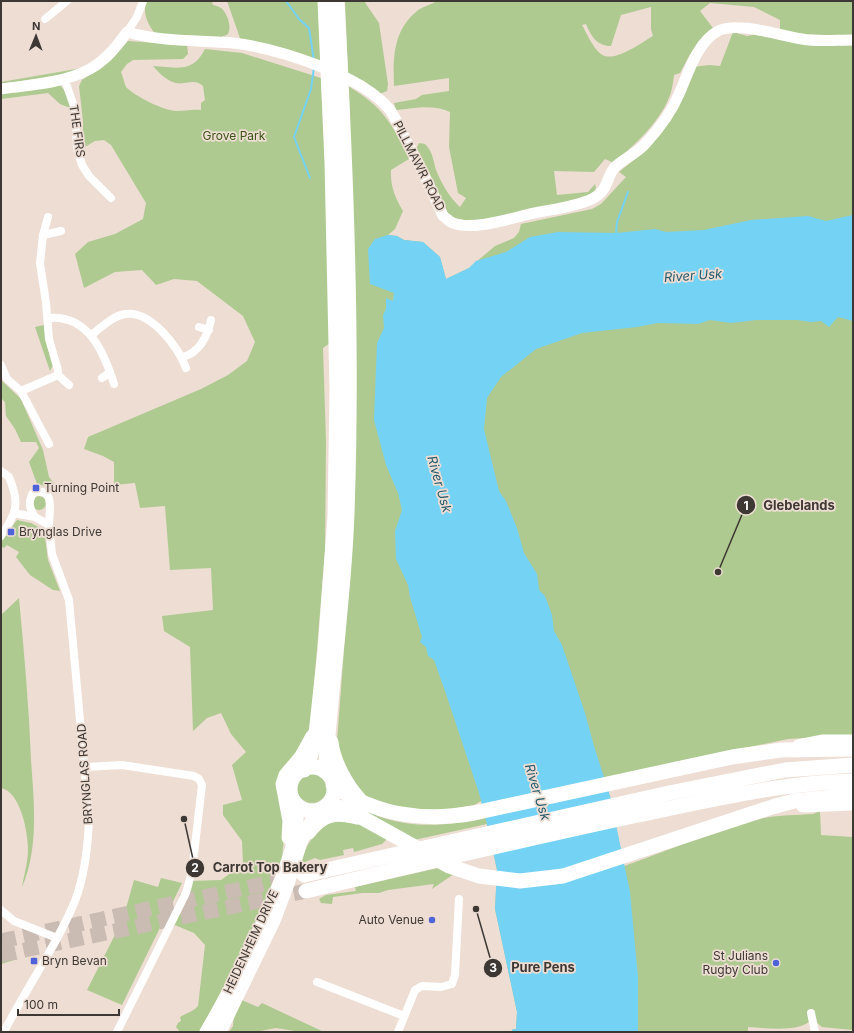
<svg xmlns="http://www.w3.org/2000/svg" width="854" height="1033" font-family="Inter,sans-serif">
<style>
.green{fill:#aeca90;fill-rule:evenodd}
.water{fill:#74d2f5}
.lines{fill:none;stroke-linecap:round;stroke-linejoin:round}
.stream{stroke:#74d2f5;stroke-width:2}
.highway-tunnel{stroke:#cabcb3;stroke-width:15;stroke-dasharray:15 8;stroke-linecap:butt}
.street{stroke:#fff;stroke-width:8}
.secondary{stroke:#fff;stroke-width:11}
.primary{stroke:#fff;stroke-width:13}
.highway{stroke:#fff;stroke-width:15}
.poi-dot{fill:#4e63d8;stroke:#edddd3;stroke-width:1.5}
.labels{text-anchor:middle;stroke-width:3.5;stroke-linejoin:round;paint-order:stroke}
.street-label{font-size:12px;fill:#3e3834;stroke:#edddd3}
.park-label{font-size:12px;fill:#395312;stroke:#edddd3}
.poi-label{font-size:12px;fill:#3e3834;stroke:#edddd3;text-anchor:start}
.water-label{font-size:13px;font-style:italic;fill:#265a6d;stroke:#edddd3}
.leader{fill:none;stroke:#3e3834;stroke-width:1.5}
.callout-dot{fill:#3e3834;stroke:#edddd3;stroke-width:1.5}
.mark-label{font-size:12px;text-anchor:middle;font-weight:bold;fill:#fff}
.callout-label{font-size:13px;text-anchor:middle;font-weight:bold;fill:#3e3834;stroke:#edddd3;stroke-width:3.5;stroke-linejoin:round;paint-order:stroke}
</style>
<rect width="100%" height="100%" fill="#edddd3"/>
<path class="green" d="M146,1H213L212,4C215,6 218,6 221,8C227,12 233,29 227,35C226,35 221,37 221,37L155,34C147,22 143,15 146,1Z
M227,1H318L322,61L241,41Z
M345,1H364L379,23L388,84L387,91L380,94L364,81L348,74Z
M437,1H853V36L814,37L780,31V20L754,7L710,3L700,11L713,28L689,56L680,73L674,75C673,83 672,92 668,100C657,125 634,145 614,163L605,159L594,172L554,171L557,195L588,192L595,184L596,188L591,197L473,222L450,217L415,152L419,143L425,144C433,152 433,160 436,170C442,184 449,197 460,207L466,198L458,193L449,147L450,112C433,104 415,108 396,110L394,103L416,99L422,95L449,91V78L394,86C393,57 393,31 417,11C423,6 431,5 437,1ZM651,7V29L653,36C642,42 614,64 601,54C593,48 587,34 582,25L586,24C591,36 597,46 611,46L621,15Z
M733,32L747,36L763,33L818,46L853,43V248L394,295L393,302L554,1032H511L513,1029H516L517,1012L495,909L497,870L487,824L414,840L347,801C359,806 371,814 384,818C418,829 451,825 485,818L481,801L474,805L445,810H417L398,807L362,795L339,756L337,741L347,610L348,86C383,107 392,123 409,159L391,170C390,185 395,198 403,211L395,229L388,235L397,236L404,240L423,242L440,257L446,279L469,268L495,246L514,238L519,232L521,224L592,209L601,204L626,177L619,172L646,150L693,67L709,65L720,66Z
M128,41L187,45L188,54L183,59L133,60L127,64L121,72C123,76 124,83 126,87C134,96 165,111 176,111C185,111 192,109 201,110V103L205,100L203,86C194,78 186,85 176,83C167,81 159,73 153,66C177,67 192,74 205,49L242,53L321,78L331,287L330,343L323,348L326,441L325,551L311,722L303,749L283,767L277,785L285,824L282,860L248,943L199,1032H180L176,1027L178,1023L181,1021L180,1017C186,1013 193,1012 198,1006L205,945L194,933L170,923L190,881L221,880L243,864L242,841L223,815V805L242,800L232,765L246,752L231,734L221,713L207,718L193,731L190,647L164,631L162,616L213,610L211,568L170,570L165,506L140,508L135,483L114,485V462L103,456L84,449L88,437L201,389L228,375L247,361L255,342L243,316L197,281L174,279L156,285L142,270L115,272L84,288L75,254L88,242L115,234L143,219L146,203L111,145L104,140L95,141L83,148V121L79,86L82,80L110,61Z
M82,68L57,76L1,84V82Z
M58,83L67,93L71,106L70,108L60,104L48,93L1,99V91Z
M853,289V735L788,739L604,778L610,796L624,866C671,850 716,829 764,818C780,815 797,815 813,814L820,811L821,835L853,837V1026L852,1030L822,1027L812,1019C801,1033 766,1028 748,1027V1032H605L458,374L503,330Z
M44,325L47,345L53,365L50,371L35,327Z
M1,380L21,399L43,450L49,477L56,486H45L37,484L29,462L39,448L36,442H21L15,429L6,416L5,402L1,398Z
M32 503a7 7 0 1 1 14 0a7 7 0 1 1-14 0Z
M17,520L31,523L44,530L48,560L60,591L53,590L30,575L16,557L19,552L7,545L4,548L1,546V542Z
M19,598C24,652 29,706 31,760C34,802 39,848 22,887C24,875 28,862 28,850C28,833 21,792 1,788V615Z
M296 787a16 16 0 1 1 32 0a16 16 0 1 1-32 0Z
M330,820L361,824L387,839L382,844L354,852L353,848L343,850L344,855L320,860L315,858L300,864C307,842 313,836 330,820Z
M438,868L454,874L432,889L434,884L388,890L379,893H362L333,897L332,904L321,903L319,899L326,895L356,891L355,887Z
M161,878L182,883L122,1005L87,990L123,919L134,880L158,887Z
M1,950L6,956H12L18,959L1,964Z
M242,1000L258,1007L262,1003L324,1032H301L276,1028L255,1032H229L233,1026L234,1015Z"/>
<path class="water" d="M853,215V321L838,317L829,327L821,321L811,322L797,320H756L731,323L710,320L698,324L658,323L637,327L582,333L536,349L501,377L487,398L484,429L499,491L506,501L517,528L524,553L537,574L539,590L545,596L552,615L554,631L562,645L585,713L594,746L610,796L630,892L638,977V1032H511L513,1029H516L517,1012L495,909L497,870L489,832L479,793L445,691L434,660L428,656L426,647L420,642L422,637L410,597L408,585L396,559L395,531L402,510L398,493L386,465L374,420L377,343L384,328L383,315L386,309V298L393,301L394,293L370,284L368,249L375,239L388,235L397,236L404,240L423,242L440,257L446,279L469,268L476,261L506,252L530,237L558,232L616,233L655,229L666,232L704,230L751,220L808,216L826,221Z"/>
<g class="lines">
<path class="stream" d="M286,1L299,19L309,28L314,61
M310,178L294,137L311,89L314,67
M616,235L617,222L628,192"/>
<path class="highway-tunnel" d="M1,941L291,878
M1,955L306,891"/>
<path class="street" d="M45,19L67,1
M127,32L137,17L143,1
M64,78L75,109L77,148L82,165L89,176L111,198
M43,235L61,231
M48,318C88,314 104,352 114,384
M199,327L209,330
M91,335C101,328 112,316 125,314C151,310 178,347 186,368
M182,357C199,354 208,335 211,320
M1,365L7,379L21,391L49,444
M58,375L69,385
M102,378L110,372
M21,391L58,375V370L49,339L46,303L40,263L43,235L48,217
M1,471L9,477C20,503 17,513 1,536
M35,517C29,508 28,502 33,493C56,486 49,512 49,525
M86,767L122,765L194,776L199,779L202,785L192,871L186,893L117,1032
M1,910L14,921L57,938
M317,982L404,1016
M811,1013L815,1032
M4,1032C26,988 56,947 75,901C85,875 88,846 89,818L69,600L52,554L49,525L35,517L14,513
M398,1032L415,990L422,986L441,987L452,984L455,975L459,899"/>
<path class="secondary" d="M1,89C30,85 64,83 90,69C106,60 117,46 127,32C162,42 197,40 233,43C277,48 362,75 390,110C397,120 401,131 407,142C420,166 432,191 443,216C446,218 450,222 453,223C469,230 502,221 518,217C541,210 571,209 592,199C610,190 605,177 616,166C625,158 637,153 645,144C658,130 672,111 679,94C688,74 697,42 718,31C738,21 781,36 802,39C818,42 836,40 853,40
M798,745L823,740H853
M802,807L853,805"/>
<path class="primary" d="M309,833C323,815 335,812 357,818
M288,838L289,821L282,784L285,775L301,756L312,736
M206,1032C229,993 309,843 296,804
M220,1032L274,921L288,884L301,842L316,811"/>
<path class="highway" d="M331,742C333,761 346,785 359,799
M290 789a22 22 0 1 1 44 0a22 22 0 1 1-44 0Z
M304,770L310,757L316,734L325,651L335,516L337,390L332,162L325,1
M326,772C326,745 330,718 332,691C338,632 345,573 347,513C353,343 346,171 337,1
M333,785C376,816 423,822 474,813L732,757L781,750L853,749
M327,806L343,808L350,811L449,866L479,876L520,881L563,876L772,807L794,801L853,795
M304,875L669,793L785,770L853,765
M306,891C415,865 523,840 633,816C706,801 778,783 853,781"/>
</g>
<g class="poi-dot">
<rect x="32" y="484" width="8" height="8" rx="2"/>
<rect x="7" y="528" width="8" height="8" rx="2"/>
<circle cx="432" cy="920" r="4"/>
<rect x="30" y="957" width="8" height="8" rx="2"/>
<circle cx="776" cy="963" r="4"/>
</g>
<g class="labels">
<g class="street-label">
<text transform="translate(77 131) rotate(82)" y="4">THE FIRS</text>
<text transform="translate(419 166) rotate(63)" y="4">PILLMAWR ROAD</text>
<text transform="translate(85 774) rotate(-94)" y="4">BRYNGLAS ROAD</text>
<text transform="translate(251 942) rotate(-65)" y="4">HEIDENHEIM DRIVE</text>
</g>
<g class="park-label">
<text x="234" y="140">Grove Park</text>
</g>
<g class="poi-label">
<text x="44" y="492">Turning Point</text>
<text x="19" y="536">Brynglas Drive</text>
<text x="424" y="924" text-anchor="end">Auto Venue</text>
<text x="768" y="960" text-anchor="end">St Julians<tspan x="768" dy="14">Rugby Club</tspan></text>
<text x="42" y="965">Bryn Bevan</text>
</g>
<g class="water-label">
<text transform="translate(693 275) rotate(-4)" y="5">River Usk</text>
<text transform="translate(440 484) rotate(74)" y="5">River Usk</text>
<text transform="translate(538 792) rotate(73)" y="5">River Usk</text>
</g>
</g>
<path class="leader" d="M718 572L746 505M184 819L195 868M476 909L493 968"/>
<g class="callout-dot">
<circle cx="718" cy="572" r="4"/>
<circle cx="184" cy="819" r="4"/>
<circle cx="476" cy="909" r="4"/>
<circle cx="746" cy="505" r="10"/>
<circle cx="195" cy="868" r="10"/>
<circle cx="493" cy="968" r="10"/>
</g>
<g class="mark-label">
<text x="746" y="510">1</text>
<text x="195" y="872">2</text>
<text x="493" y="972">3</text>
</g>
<g class="callout-label">
<text x="799" y="510">Glebelands</text>
<text x="270" y="872">Carrot Top Bakery</text>
<text x="543" y="972">Pure Pens</text>
</g>
<rect width="854" height="1033" fill="none" stroke="#3e3834" stroke-width="4"/>
<g transform="translate(36 36) rotate(1)" stroke="#edddd3" stroke-width="3" paint-order="stroke">
<path d="M0-3L7 15L0 10L-7 15Z" fill="#3e3834"/>
<text y="-6" font-size="11" font-weight="bold" text-anchor="middle" fill="#3e3834">N</text>
</g>
<path d="M18 1009v6h101v-6" fill="none" stroke="#3e3834" stroke-width="2"/>
<text x="24" y="1009" font-size="12" fill="#3e3834" stroke="#edddd3" stroke-width="3" paint-order="stroke">100 m</text>
</svg>
